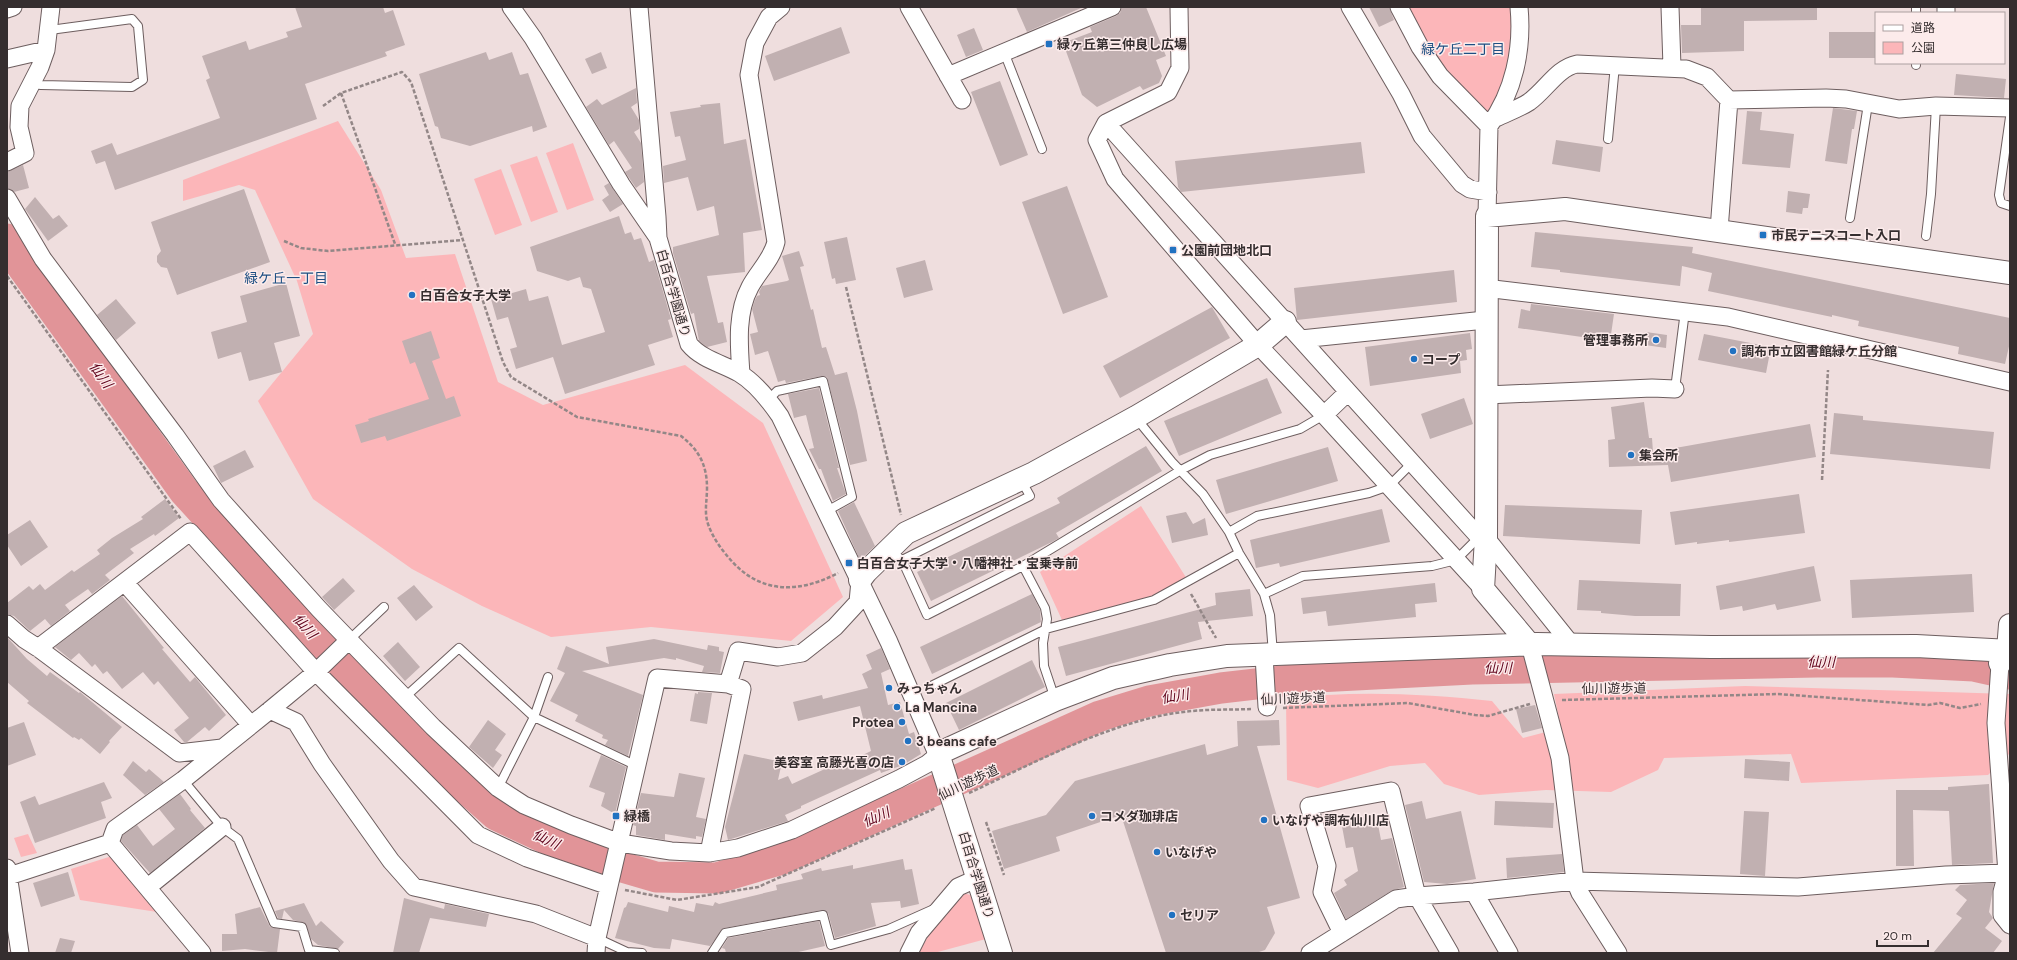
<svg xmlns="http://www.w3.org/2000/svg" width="2017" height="960" font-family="'DM Sans','Noto Sans JP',sans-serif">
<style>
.green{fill:#fcb6b9}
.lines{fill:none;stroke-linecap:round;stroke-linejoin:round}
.river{stroke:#e19498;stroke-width:31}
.building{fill:#c1b0b1}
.lane-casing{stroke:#6d5e5f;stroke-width:10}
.street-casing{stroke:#6d5e5f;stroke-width:19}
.secondary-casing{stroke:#6d5e5f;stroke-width:24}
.path{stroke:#938787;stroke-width:2.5;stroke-dasharray:4 2;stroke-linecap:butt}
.lane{stroke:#fff;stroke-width:8}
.street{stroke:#fff;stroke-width:17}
.secondary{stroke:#fff;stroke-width:22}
.poi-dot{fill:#2172c1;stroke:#fcebeb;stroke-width:1.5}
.labels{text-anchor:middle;stroke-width:3;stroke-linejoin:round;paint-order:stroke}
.poi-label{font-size:13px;font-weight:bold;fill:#352e2f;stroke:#fcebeb;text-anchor:start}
.street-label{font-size:13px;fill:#352e2f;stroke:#fcebeb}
.neighbourhood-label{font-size:14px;fill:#1d4f82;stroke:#fcebeb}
.water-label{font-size:14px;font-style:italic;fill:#60031b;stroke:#fcebeb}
</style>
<rect width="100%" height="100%" fill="#efdede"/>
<path class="green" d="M1399,7H1519L1520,22L1496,118L1478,113Z
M338,121L381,190L406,258L455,254L498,382L543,405L685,365L763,423L843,597L791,641L651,627L551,637L482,606L412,569L313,499L258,401L313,334L297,281L255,190L239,185L183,201V180Z
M573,143L594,200L567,210L546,153Z
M537,156L558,212L531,222L510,165Z
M501,169L522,225L495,235L474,179Z
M1141,506L1187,579L1166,593L1062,620L1040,572Z
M1745,686L2010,694V753L1988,775L1801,783L1791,754L1664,758L1658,770L1611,792L1546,790L1479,795L1444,784L1425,763L1390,766L1318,788L1287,780L1286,699C1353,690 1424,694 1492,701L1523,738L1561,728L1554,694Z
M28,834L37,853L21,857L14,838Z
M112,856L157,912L80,900L71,869Z
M963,893L974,896L986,939L934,953H919L932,929Z"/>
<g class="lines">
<path class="river" d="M7,239L21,265L184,491L288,605L316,640L442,767L496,815L581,855L656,877L717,878L782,859L1100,716L1149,701L1221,688L1317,677L1472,669L1817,662H1893L1974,666L2010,674"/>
</g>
<path class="building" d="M295,7H383L385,13L393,10L405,45L385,52L387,56L305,84L317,119L115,190L105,161L96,164L91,151L112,143L117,155L220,118L206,80L210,78L202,56L246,41L249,50L288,37L286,32L302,27Z
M1016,7H1086L1081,8L1027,32Z
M1122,7H1146L1166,56L1156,60L1162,76L1159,83L1143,90L1140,86L1097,107L1082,95L1063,43L1092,32L1090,27L1116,16L1120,13Z
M1369,7H1389L1394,20L1379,27Z
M1701,7H1817V20L1744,21V51L1682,53L1681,25H1701Z
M841,27L850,53L774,81L765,56Z
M974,28L983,50L966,57L957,35Z
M1829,32H1876V58H1829Z
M486,52L489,60L512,52L520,75L528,73L547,127L533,132L532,126L470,146L441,138L438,127L435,126L419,74Z
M601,52L607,68L592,74L585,59Z
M1956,74L2006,79L2004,98L1954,95Z
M1000,81L1028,155L1000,166L971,92Z
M636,88L637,103L631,107L639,120V129L634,132L641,143L644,182L636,188L625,172L632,168L614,141L609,145L586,107L597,99L602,105Z
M720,103L724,144L746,139L762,230L743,233L745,272L707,276L718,323L723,322L727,342L707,347L699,341L694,313L691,314L673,253V247L719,235L714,206L697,211L688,177L664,183L663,166L686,160L680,136L675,137L670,112L701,107L700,105Z
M1833,108L1857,111L1854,129H1852L1847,164L1825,161Z
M1747,111L1762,112L1760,130L1794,134L1790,168L1742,164Z
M1556,140L1603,147L1600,172L1552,164Z
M1361,142L1365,173L1181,192L1178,187L1175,161Z
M23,165L29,188L14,192L7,188V172Z
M609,183L623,204L610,212L602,200L609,195L604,186Z
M1067,186L1108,297L1063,314L1022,202Z
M244,189L270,262L177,295L167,268L161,267L157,262V256L161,251L151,222Z
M1788,191L1810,194L1808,208H1803L1802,214L1786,212Z
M35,197L53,219L59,215L68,226L48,241L25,209Z
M619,216L625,234L631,232L634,240L641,238L649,262L654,260L671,319L668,320L673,337L648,345L655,365L565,394L553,357L516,369L510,349L517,347L508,317L497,320L491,299L526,289L529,301L548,296L562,345L605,332L591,289L583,287L580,277L568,281L537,271L530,247Z
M1535,232L1693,247L1692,253L2010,318V342L2005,364L1958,354L1959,347L1858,326L1859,321L1832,315V317L1708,291L1712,273L1682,266L1680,286L1560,272V270L1531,267Z
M847,237L856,280L836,284L835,278L832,279L824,242Z
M799,251L804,266L800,267L811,310L813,309L822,348L826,347L835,375L847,372L857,411L867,461L850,465L827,377L822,376L786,383L785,380L778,382L768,351L755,355L750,334L758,332L752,309L755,300L757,296L760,295L759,292L762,286L787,281L789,280L782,256Z
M925,260L933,290L904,298L896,268Z
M1454,270L1457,302L1297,320L1294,288Z
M286,283L300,336L274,343L282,372L249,381L241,352L218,359L211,332L247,322L240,296Z
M116,299L136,323L116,340L97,315Z
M1531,304L1614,314L1610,341L1518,328L1521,309L1530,311Z
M1212,307L1230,338L1120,398L1103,366Z
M431,331L440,358L432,361L446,399L454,396L461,416L387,441L385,436L361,443L355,425L369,421L368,419L429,399L415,362L410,364L402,341Z
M1646,332L1667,335L1666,348L1645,345Z
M1470,333L1472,349L1466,350L1467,360L1460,361L1461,373L1370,386L1365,347Z
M1704,334L1771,347L1766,373L1698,360Z
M1267,378L1282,413L1179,456L1164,421Z
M819,388L839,468H837L846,494L833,501L821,469H819L809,449L814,448L806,415L794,418L788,394Z
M1464,398L1473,424L1430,439L1421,414Z
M1644,402L1649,438H1652L1653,452L1810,424L1816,457L1671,482L1668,465L1609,467L1608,440L1615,439L1611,407Z
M1834,413L1863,416V420L1994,432L1990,469L1830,454Z
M1146,446L1162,471L1056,533L1059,538L1052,542L931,601L917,572L1060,503L1057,498Z
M1328,447L1338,481L1226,514L1216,480Z
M245,450L254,467L221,483L213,466Z
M1799,494L1805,533L1729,542V540L1697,544V542L1675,545L1670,512Z
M165,499L179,518L155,536L154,534L130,549L134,553L105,575L110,580L92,594L88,589L65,605L70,611L51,626L45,619L30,631L14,616L7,614V603L29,586L33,590L40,584L45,590L72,570L74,572L100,554L97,550L112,538L143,519L141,517Z
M854,502L875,546L860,560L838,511Z
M1505,505L1642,510L1640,544L1503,536Z
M1382,509L1390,542L1280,567L1279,563L1256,568L1250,540Z
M1186,512L1193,524L1205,518L1208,535L1172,543L1166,516Z
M30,520L48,547L21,566L7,545V535Z
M1814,566L1821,601L1777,610L1775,604L1743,611L1742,606L1720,610L1716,586Z
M1972,574L1974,612L1852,618L1850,580Z
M343,578L355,591L334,610L322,597Z
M1579,580L1681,584L1680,616H1635L1601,613V611L1577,610Z
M1435,583L1437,602L1415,604L1416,617L1328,626L1326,611L1303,614L1301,598Z
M414,585L433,607L416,621L397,598Z
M1250,589L1253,616L1198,622L1202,639L1066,676L1058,647L1216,605L1215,593Z
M1032,594L1040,610L1041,622L932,674L920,647Z
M122,596L164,648L162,649L190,682L195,677L226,715L209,731L205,727L187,742H184L174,730L189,718L158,681L154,685L143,672L122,689L107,671L103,674L95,664L92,667L79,653L71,660L55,647Z
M7,637L27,659L47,676L50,672L79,693L80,692L122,727L109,741L110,742L100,754L81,738L79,740L74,737L73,738L27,703L29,701L7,682Z
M654,639L707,650L708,645L719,647V651L724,652L720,673L702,672L704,666L676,658V660L664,658L582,671L643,695L628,756L605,745L608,740L602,738L603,735L575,721L578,715L550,701L565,673L557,669L566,646L609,664L606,647Z
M398,642L420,667L405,681L383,656Z
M881,648L890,669L881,673L888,705L900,702L909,734L914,732L921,754L903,765L881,773L880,770L801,806V808L785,815L788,821L728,840L725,827L744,754L782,762L778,780L788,776L792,784L838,763L840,766L871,751L860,706L798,721L793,702L822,695L823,699L868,688L862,674L872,669L866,655Z
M1032,660L1045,687L959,730L946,703Z
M698,692L712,693L707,724L690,721L695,693L698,694Z
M1535,705L1542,728L1522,733L1516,709Z
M488,720L506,734L495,750L502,755L493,768L469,747Z
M1279,720L1280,745L1257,746L1300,898L1267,907L1275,933L1265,950L1256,953H1166L1121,815L1056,837L1060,851L1004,869L992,831L1046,815L1075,781L1205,744L1207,755L1238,746L1237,721Z
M24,722L36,755L7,766V728Z
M601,755L626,767L615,814L601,806L605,793L589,787Z
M1745,759L1790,762L1789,781L1744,778Z
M133,761L146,772L149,769L164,782L145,795L123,775Z
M679,773L705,778L696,817L706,819L702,837L696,836V839L665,834V840L636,835V826L633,825L641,793L674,797Z
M104,782L112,798L101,802L106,818L35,843L20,802L35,796L39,805Z
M1989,784L1993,863L1952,865L1949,811L1913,810L1914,866H1896V790H1948V787Z
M180,794L191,809L190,810L205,828L150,873L121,841L123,835L137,825L153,846L175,829L159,809Z
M1422,801L1426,819L1461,811L1476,879L1447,884L1424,882L1405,805Z
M1495,801L1554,803L1553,828L1494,825Z
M1744,811L1769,812L1765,876L1740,874Z
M1376,814L1381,840L1392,838L1404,887L1391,891L1346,919L1334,893L1347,885L1344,880L1358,871L1353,847L1346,848L1341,821Z
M1562,854L1564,872L1507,878L1506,858Z
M903,859L905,870L912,869L919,904L901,908L900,901L871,903L876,926L835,938L828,913L822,910L724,928L710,946L672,939L670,949L654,948L615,938L624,908L626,907L628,902L668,912L669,906L694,912L696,903L713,906L715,902L719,904L777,890L776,885L803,879L801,874L821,868L822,871L853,865V869Z
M68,872L75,896L41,907L33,883Z
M1994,883L1989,912L1993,918L1985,928L2002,941L1993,953H1933L1962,918L1956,914L1967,900L1955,890L1960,885Z
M404,898L444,909L445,904L489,914L486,927L430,918L419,953H393Z
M304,903L316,926L321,921L344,942L338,949L318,945L311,939L305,923L293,920L284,910L282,919L278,918L275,911Z
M260,907L270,927L280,929L277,953L245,949L222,951V934H237L235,914Z
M819,921L825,946L794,953H726L725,949L722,948L728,938Z
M60,938L75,941L71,953H55Z"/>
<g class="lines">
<defs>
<path id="lane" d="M1916,13V7
M1004,52L1042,149
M1916,65V63
M31,83L41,85L132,87L143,80L138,26L132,19L50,30
M2010,117L1999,195L2001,203L2010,206
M1608,139L1615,65
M1850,218L1868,104
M1926,236L1931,194L1936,106
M1675,389L1685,311
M769,399L777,391L823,381L852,497L825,512
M1136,418L1172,462L1203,494L1229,532L1239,553L1264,594L1270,615L1273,654
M1229,532L1257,516L1369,493L1389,486L1412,463
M890,551L902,560L927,615L1023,566L1181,470L1210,455L1300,429L1324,415
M902,560L1030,496L1021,480
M1023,566L1045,608L1047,619L1043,643L1044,666L1055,699
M1264,594L1303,576L1432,566L1456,560L1479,537
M349,640L384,607
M931,686L1046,629L1154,600L1239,553
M404,698L459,648L534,717L637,766
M183,780L222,827L238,839L274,923L302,927L309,950L335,953
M498,788L534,717L548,677
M597,938L627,952L642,953
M712,953L725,933L823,915L831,945L889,929L936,908"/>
<path id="street" d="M511,7L533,38L621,184L658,238L689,344C701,359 723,364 739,373C756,383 769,400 780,416L889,642L941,763
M639,7L657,217L658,238
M909,7L962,100
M1179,7L1180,68L1168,92L1106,123L1097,140L1115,179L1258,345L1324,415L1483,589
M1350,7L1401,94L1422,136L1462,184L1470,189L1488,192
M1399,7L1420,47L1440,76L1489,126
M1670,7L1672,67
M7,9L13,7
M1946,13V7
M7,59L46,50
M948,76L1112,7
M1496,118C1506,113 1520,108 1529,102C1546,90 1557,68 1577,64L1686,69L1707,77L1729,100L1826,98L1846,99L1899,109L1936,106L2010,108
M1106,123L1479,537L1486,538L1571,644
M7,162L25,153L19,127L20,106L40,67L46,50L51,7
M7,198L43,259L175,435L221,500L319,609L433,727L498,788L524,805L571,825L620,843L671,851L709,853L738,848L792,830L899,779L927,764L938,755
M1487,216L1489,126C1514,92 1523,49 1519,7
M1719,230L1729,100
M1485,288L1728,317L2010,382
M1301,339L1485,320
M741,374C739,345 736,313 750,287C758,272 772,259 776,242L749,75L755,43L769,17L781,7
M1486,395L1652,388L1675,389
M1324,415L1348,392
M125,583L251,725
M7,624L24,639L38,648L179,753L222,748
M1530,645L1560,758L1575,881L1580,893L1618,953
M38,648L190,532L316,672L478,835L527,858L609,886
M1264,655L1267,707
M2000,664L1996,723L2007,873L2002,892V915L2010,925
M270,710L296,722L322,764L391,861L414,887L536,914L597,938
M110,843L115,829L183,780L270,710L316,672L349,640
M110,843L202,953
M709,853L742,689L728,684
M7,868L20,953
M9,876L110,843
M148,887L222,827
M1474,892L1509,953
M1342,933L1322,892L1327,866L1309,806L1391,791L1417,896L1450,953
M596,953L597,938L657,678L728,684L738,651L778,657L802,653L835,627L858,602L860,581
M909,953L919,933L958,887L978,878
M1310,953L1396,899L1417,896L1474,892L1575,881L1798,887L1946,875L2007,873"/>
<path id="secondary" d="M860,580L866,572L906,533L1034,473L1136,417L1258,345L1285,322
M1530,645L1483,589L1486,538L1487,216L1565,209L2010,273
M2000,663L2008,650L2010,625
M938,755L946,750L1055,700L1113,678L1170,665L1227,656L1537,644L1711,647L1916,646L2010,651
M941,763L1001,953"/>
</defs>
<use href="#lane" class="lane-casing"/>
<use href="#street" class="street-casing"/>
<use href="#secondary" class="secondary-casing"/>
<path class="path" d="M341,93L395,244
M323,106L341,93L402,72L411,82L503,362L511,377L577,417L681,436C699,450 707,465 707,488C707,501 704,512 708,524C712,536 721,549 729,558C759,594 798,594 838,573
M284,241L301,248L328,251L463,240
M7,276L181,519
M846,287L901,515
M1822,480L1828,370
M1191,594L1216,638
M1562,700L1778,694L1928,705L1940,703L1960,708L1981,704
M1283,708L1408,703L1475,715L1488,716L1530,704
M969,793C1036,762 1119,717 1192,711C1212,709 1231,710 1251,709
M986,822L1004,875
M625,890L677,900L758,887L936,808"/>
<use href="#lane" class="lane"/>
<use href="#street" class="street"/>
<use href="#secondary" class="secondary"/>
</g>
<g class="poi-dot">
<rect x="1045" y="40" width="8" height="8" rx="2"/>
<rect x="1759" y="231" width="8" height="8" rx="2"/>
<rect x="1169" y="246" width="8" height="8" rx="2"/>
<circle cx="412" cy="295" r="4"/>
<circle cx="1656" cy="340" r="4"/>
<circle cx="1733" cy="351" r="4"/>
<circle cx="1414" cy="359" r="4"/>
<circle cx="1631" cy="455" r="4"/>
<rect x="845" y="559" width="8" height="8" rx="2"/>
<circle cx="889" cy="688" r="4"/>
<circle cx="897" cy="707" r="4"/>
<circle cx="902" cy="722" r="4"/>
<circle cx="908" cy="741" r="4"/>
<circle cx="902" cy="762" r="4"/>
<rect x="612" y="812" width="8" height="8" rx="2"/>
<circle cx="1092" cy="816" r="4"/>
<circle cx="1264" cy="820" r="4"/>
<circle cx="1157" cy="852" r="4"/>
<circle cx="1172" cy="915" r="4"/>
</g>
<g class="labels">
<g class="poi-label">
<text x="1057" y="49">緑ヶ丘第三仲良し広場</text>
<text x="1771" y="240">市民テニスコート入口</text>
<text x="1181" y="255">公園前団地北口</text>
<text x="420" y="300">白百合女子大学</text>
<text x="1648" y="345" text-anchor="end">管理事務所</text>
<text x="1741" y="356">調布市立図書館緑ケ丘分館</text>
<text x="1422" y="364">コープ</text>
<text x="1639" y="460">集会所</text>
<text x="857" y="568">白百合女子大学・八幡神社・宝乗寺前</text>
<text x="897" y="693">みっちゃん</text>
<text x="905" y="712">La Mancina</text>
<text x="894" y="727" text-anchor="end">Protea</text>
<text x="916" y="746">3 beans cafe</text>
<text x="894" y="767" text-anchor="end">美容室 高藤光喜の店</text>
<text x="624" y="821">緑橋</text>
<text x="1100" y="821">コメダ珈琲店</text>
<text x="1272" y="825">いなげや調布仙川店</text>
<text x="1165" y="857">いなげや</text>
<text x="1180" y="920">セリア</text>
</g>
<g class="street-label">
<text transform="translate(674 293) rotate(74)" y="5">白百合学園通り</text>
<text transform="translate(1614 688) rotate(-1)" y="5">仙川遊歩道</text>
<text transform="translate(1293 698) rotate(-2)" y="5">仙川遊歩道</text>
<text transform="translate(968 782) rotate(-25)" y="5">仙川遊歩道</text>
<text transform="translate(977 875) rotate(73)" y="5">白百合学園通り</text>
</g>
<g class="neighbourhood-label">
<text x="1463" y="54">緑ケ丘二丁目</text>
<text x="286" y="283">緑ケ丘一丁目</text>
</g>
<g class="water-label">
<text transform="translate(101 375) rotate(54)" y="5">仙川</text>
<text transform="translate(305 626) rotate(48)" y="5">仙川</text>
<text x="1821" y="667">仙川</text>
<text transform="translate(1498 668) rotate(-1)" y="5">仙川</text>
<text transform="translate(1175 696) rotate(-10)" y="5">仙川</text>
<text transform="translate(876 817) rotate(-24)" y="5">仙川</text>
<text transform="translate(546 839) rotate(25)" y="5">仙川</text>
</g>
</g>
<rect width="2017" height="960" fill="none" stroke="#352e2f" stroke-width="16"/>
<rect x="1875" y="12" width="130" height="52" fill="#fcebeb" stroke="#ac9fa0"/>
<rect x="1883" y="25" width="20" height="6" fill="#ffffff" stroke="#ac9fa0"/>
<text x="1911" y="32" font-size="12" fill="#352e2f">道路</text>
<rect x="1883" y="42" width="20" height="12" fill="#fcb6b9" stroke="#ac9fa0"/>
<text x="1911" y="52" font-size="12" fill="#352e2f">公園</text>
<path d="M1877 940v6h51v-6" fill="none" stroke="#352e2f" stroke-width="2"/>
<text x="1883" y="940" font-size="12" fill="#352e2f" stroke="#fcebeb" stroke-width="3" paint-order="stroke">20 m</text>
</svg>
